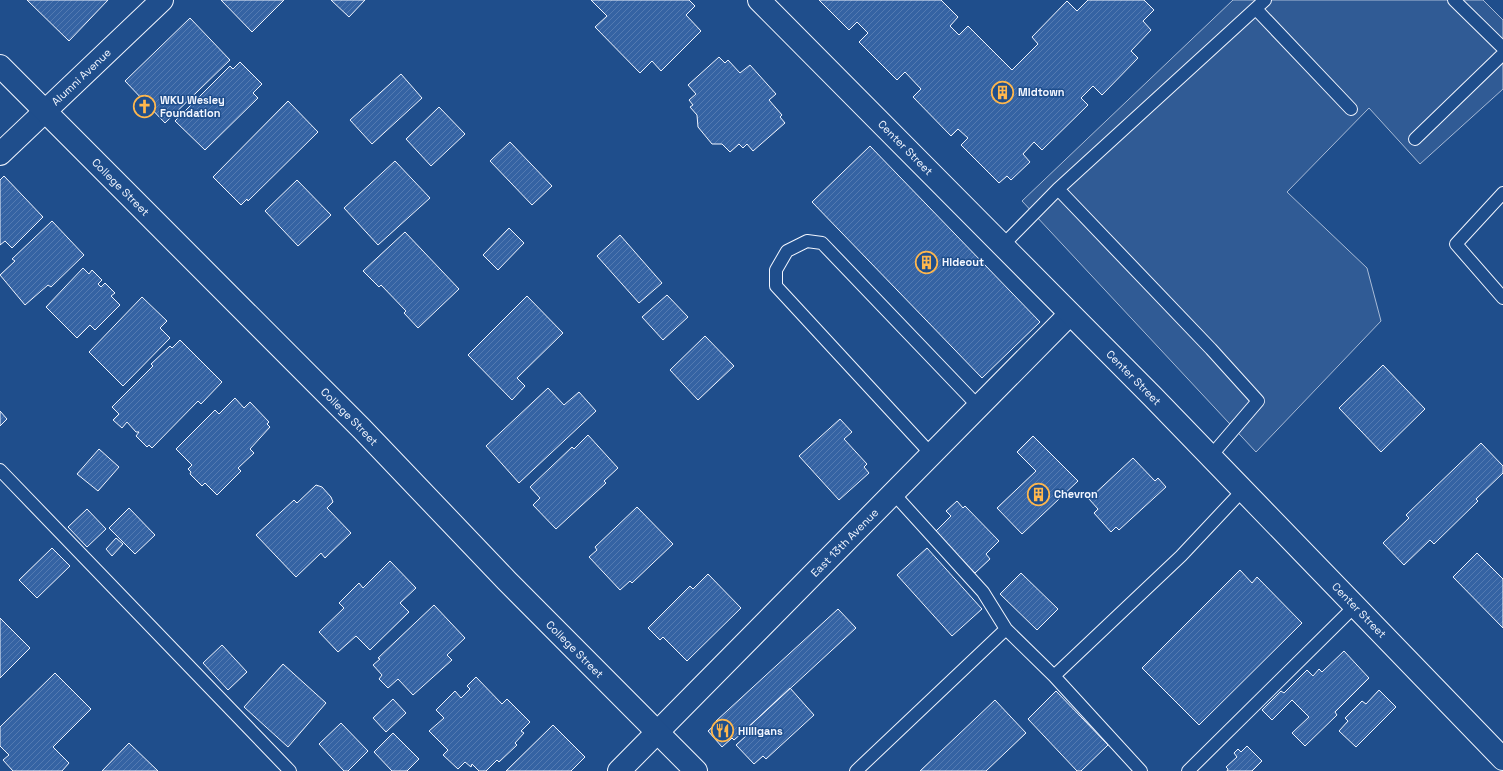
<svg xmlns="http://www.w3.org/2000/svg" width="1503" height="771" font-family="'Space Grotesk',sans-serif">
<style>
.built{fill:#305b95;stroke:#a8bbd7}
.building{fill:url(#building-hatch);stroke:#f2f6ff}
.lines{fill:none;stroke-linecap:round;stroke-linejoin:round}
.lane-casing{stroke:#f2f6ff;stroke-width:14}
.street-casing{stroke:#f2f6ff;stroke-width:24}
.secondary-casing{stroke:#f2f6ff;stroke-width:24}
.lane{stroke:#1f4e8c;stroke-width:12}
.street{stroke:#1f4e8c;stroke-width:22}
.secondary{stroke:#1f4e8c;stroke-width:22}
.labels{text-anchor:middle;stroke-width:3;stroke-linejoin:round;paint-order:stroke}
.street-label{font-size:11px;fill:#f2f6ff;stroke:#1f4e8c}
.poi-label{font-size:11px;font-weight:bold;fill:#f2f6ff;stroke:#1f4e8c;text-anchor:start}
</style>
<defs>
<pattern id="building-hatch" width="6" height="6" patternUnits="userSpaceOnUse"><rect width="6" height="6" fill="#3563a3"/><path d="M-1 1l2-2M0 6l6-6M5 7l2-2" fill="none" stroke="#537ab1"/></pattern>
</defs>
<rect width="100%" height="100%" fill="#1f4e8c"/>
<path class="built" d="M1233,0H1483L1503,20V89L1420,164L1369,108L1287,192L1367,268L1381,321L1256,452L1022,201Z"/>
<path class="building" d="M27,0H108L69,41Z
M221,0H284L252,32Z
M331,0H365L349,17Z
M591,0H689L695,6L686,15L701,31L661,71L652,61L640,73L595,27L607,16Z
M819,0H941L958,17L950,26L959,35L968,26L1012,70L1038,44L1032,37L1067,1L1077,11L1088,0H1144L1154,10L1143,21L1151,30L1131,51L1138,58L1102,95L1093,86L1081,98L1088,105L1042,150L1034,142L1023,154L1030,162L1011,180L1007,176L999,183L961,145L968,138L958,129L951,136L913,97L921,89L905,72L897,80L859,42L868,33L857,22L849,30Z
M190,18L230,60L165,123L125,81Z
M719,57L725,63L728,60L740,73L750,65L776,94L769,100L782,115L780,117L785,123L753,151L747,144L743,148L739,144L730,152L722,144H712L698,127L697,115L690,107L693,105L689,100L696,94L688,85Z
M240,62L262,84L253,93L258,98L205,150L175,121L230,66L233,69Z
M401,74L422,98L372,144L350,120Z
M288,101L318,132L248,201L247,199L241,205L213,177Z
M439,107L465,134L431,166L406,139Z
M510,142L552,186L532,205L490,161Z
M870,146L1040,322L982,378L812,202Z
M395,161L430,198L378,245L344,208Z
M4,176L43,217L12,248L5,241L0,245V180Z
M297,180L331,215L298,246L265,211Z
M52,221L84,255L51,287L48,285L25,305L0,275L15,261L12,259Z
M509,228L524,243L498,270L483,255Z
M405,232L459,289L418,328L404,313L406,311L381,285L379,287L363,271Z
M620,235L662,283L639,303L597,256Z
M83,268L89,274L92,270L102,280L98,284L101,287L105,283L115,293L111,296L120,305L95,330L90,325L77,338L46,307Z
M667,295L688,317L663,340L642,317Z
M527,296L563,333L517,378L525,386L512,400L468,355Z
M142,297L167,321L160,328L170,338L123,386L89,352Z
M705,336L734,366L698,400L670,370Z
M180,340L222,382L201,404L198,401L152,448L149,445L147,447L136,436L139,432H136L127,422L122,428L113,420L119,414L112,407L153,366L151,364L170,346L172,348Z
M1383,365L1425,409L1381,452L1339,408Z
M548,388L564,405L579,392L596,411L519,483L486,446Z
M235,398L244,408L250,402L269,422L267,424L270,427L250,449L254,453L238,468L241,471L217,495L205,483L202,486L190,474L191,472L188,469L192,465L176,449L215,410L219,414Z
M0,411L7,419L0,426Z
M840,419L852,432L844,439L867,464L864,467L869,473L839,500L799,456Z
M588,435L618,468L604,481L606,483L556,529L533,505L540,498L530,487L572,447L574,449Z
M1033,436L1078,481L1022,534L997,508L1036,471L1017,452Z
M1481,443L1503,466V473L1476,499L1478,501L1434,544L1430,540L1404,565L1383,543L1409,518L1406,515Z
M99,449L119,467L98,491L77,474Z
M1133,458L1155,481L1158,478L1166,487L1119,530L1116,527L1111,532L1094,513L1098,509L1089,499Z
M316,485L322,487L331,497L333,502L327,508L351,533L325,558L321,553L296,577L256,535L294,500L297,503Z
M957,501L963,508L965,506L999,541L986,554L990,559L975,573L935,532L951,516L946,511Z
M637,507L673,544L632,583L630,581L620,590L589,557L597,550L595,547Z
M129,508L155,535L135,554L109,528Z
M87,509L106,529L87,547L68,527Z
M116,538L123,544L112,556L106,549Z
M52,548L70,566L37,598L19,580Z
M927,548L982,609L952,636L897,575Z
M1477,553L1503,579V628L1453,577Z
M390,561L416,588L400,603L409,612L370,650L356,636L338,652L319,632L344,608L339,603L359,583L363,588Z
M1240,570L1252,583L1257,577L1302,623L1199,725L1142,668Z
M1021,573L1058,609L1037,630L1000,594Z
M708,574L741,608L687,661L663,637L660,640L648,628L690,586L693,589Z
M434,605L465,638L447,655L452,660L413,695L398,679L388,688L379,679L382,675L373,665L380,659L378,658Z
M838,609L856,628L743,732L734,740L732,738L722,747L708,731L718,722L716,721Z
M0,618L30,648L0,678Z
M222,645L247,672L228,690L203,663Z
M1344,651L1369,678L1335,712L1337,715L1305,746L1292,733L1309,717L1292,700L1272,720L1262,710L1281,691L1284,693L1307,670L1313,676L1319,669L1322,672Z
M283,664L326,703L288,747L244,707Z
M55,673L91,709L53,747L69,763L62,771H13L3,760L9,755L0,746V727Z
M476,677L502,704L507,699L530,722L521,731L524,733L515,743L517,745L499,762L497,760L486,771H479L472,764L471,767L465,762L458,769L443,755L448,750L429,731L444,718L436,710L455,691L461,698L470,689L467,686Z
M790,688L814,715L766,759L763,756L754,764L736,745L746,736L743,732Z
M1379,690L1396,707L1356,747L1339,731L1348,721L1345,718L1362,701L1366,704Z
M1056,691L1108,745L1081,771H1077L1028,719Z
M393,699L406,713L386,732L373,718Z
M995,700L1026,733L986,771H920Z
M341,723L368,751L348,771H344L319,744Z
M553,725L585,757L571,771H506Z
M393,733L419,759L407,771H392L374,752Z
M129,743L158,771H102Z
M1247,746L1262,761L1252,771H1227L1228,769L1226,767L1237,757L1234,753L1238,749L1241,752Z"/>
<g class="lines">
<defs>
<path id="lane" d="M1454,0L1503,48
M1256,9L1351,109
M1415,139L1503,54
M1058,189L1265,0
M1503,193L1456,244L1503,298
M1003,245L1058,189L1211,349L1258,401L1210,457
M932,455L776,286V270L787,251L807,241L822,243L979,407
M0,470L290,771
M894,494L983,592L1006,629
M1054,676L1181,556L1243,490
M856,771L1006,629L1054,676L1141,771
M1188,771L1355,606"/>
<g id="street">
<path id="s1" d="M0,154L162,0"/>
<path id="s2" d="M619,771L1070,314"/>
</g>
<g id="secondary">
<path id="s3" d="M759,0L1153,397L1503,759"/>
<path id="s4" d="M0,66L362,429L507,581L696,771"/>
</g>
</defs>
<use href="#lane" class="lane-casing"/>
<use href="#street" class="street-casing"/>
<use href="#secondary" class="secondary-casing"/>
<use href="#lane" class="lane"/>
<use href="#street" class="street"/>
<use href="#secondary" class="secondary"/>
</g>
<defs>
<symbol id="building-ring" viewBox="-11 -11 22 22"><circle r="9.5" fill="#1f4e8c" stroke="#ffb74d" stroke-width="1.5"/><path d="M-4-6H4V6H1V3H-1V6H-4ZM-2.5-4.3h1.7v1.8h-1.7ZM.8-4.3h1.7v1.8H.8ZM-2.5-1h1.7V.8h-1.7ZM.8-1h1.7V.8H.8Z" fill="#ffb74d"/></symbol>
<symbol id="church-ring" viewBox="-11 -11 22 22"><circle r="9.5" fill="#1f4e8c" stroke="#ffb74d" stroke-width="1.5"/><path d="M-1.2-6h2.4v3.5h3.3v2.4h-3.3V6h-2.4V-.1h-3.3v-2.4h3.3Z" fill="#ffb74d"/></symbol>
<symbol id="restaurant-ring" viewBox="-11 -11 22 22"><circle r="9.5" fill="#1f4e8c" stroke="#ffb74d" stroke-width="1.5"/><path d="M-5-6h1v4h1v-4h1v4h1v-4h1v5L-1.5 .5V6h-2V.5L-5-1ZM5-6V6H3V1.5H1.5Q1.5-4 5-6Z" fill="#ffb74d"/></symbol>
</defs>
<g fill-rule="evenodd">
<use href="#building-ring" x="990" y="80" width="25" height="25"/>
<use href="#church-ring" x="132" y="94" width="25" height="25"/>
<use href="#building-ring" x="914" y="250" width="25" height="25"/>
<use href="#building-ring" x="1026" y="482" width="25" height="25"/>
<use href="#restaurant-ring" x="710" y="718" width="25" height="25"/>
</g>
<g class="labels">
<g class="street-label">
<text dy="4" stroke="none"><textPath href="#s1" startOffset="112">Alumni Avenue</textPath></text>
<text dy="4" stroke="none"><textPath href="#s3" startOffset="208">Center Street</textPath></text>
<text dy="4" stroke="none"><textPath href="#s4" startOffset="171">College Street</textPath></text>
<text dy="4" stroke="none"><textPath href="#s3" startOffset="532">Center Street</textPath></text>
<text dy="4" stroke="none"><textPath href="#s4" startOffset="495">College Street</textPath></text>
<text dy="4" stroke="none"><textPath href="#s2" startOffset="321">East 13th Avenue</textPath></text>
<text dy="4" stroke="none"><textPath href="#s3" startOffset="856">Center Street</textPath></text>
<text dy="4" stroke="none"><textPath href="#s4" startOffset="819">College Street</textPath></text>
</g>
<g class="poi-label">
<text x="1018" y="96">Midtown</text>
<text x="160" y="104">WKU Wesley<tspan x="160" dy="13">Foundation</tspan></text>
<text x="942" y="266">Hideout</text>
<text x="1054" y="498">Chevron</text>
<text x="738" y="735">Hilligans</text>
</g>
</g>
</svg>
